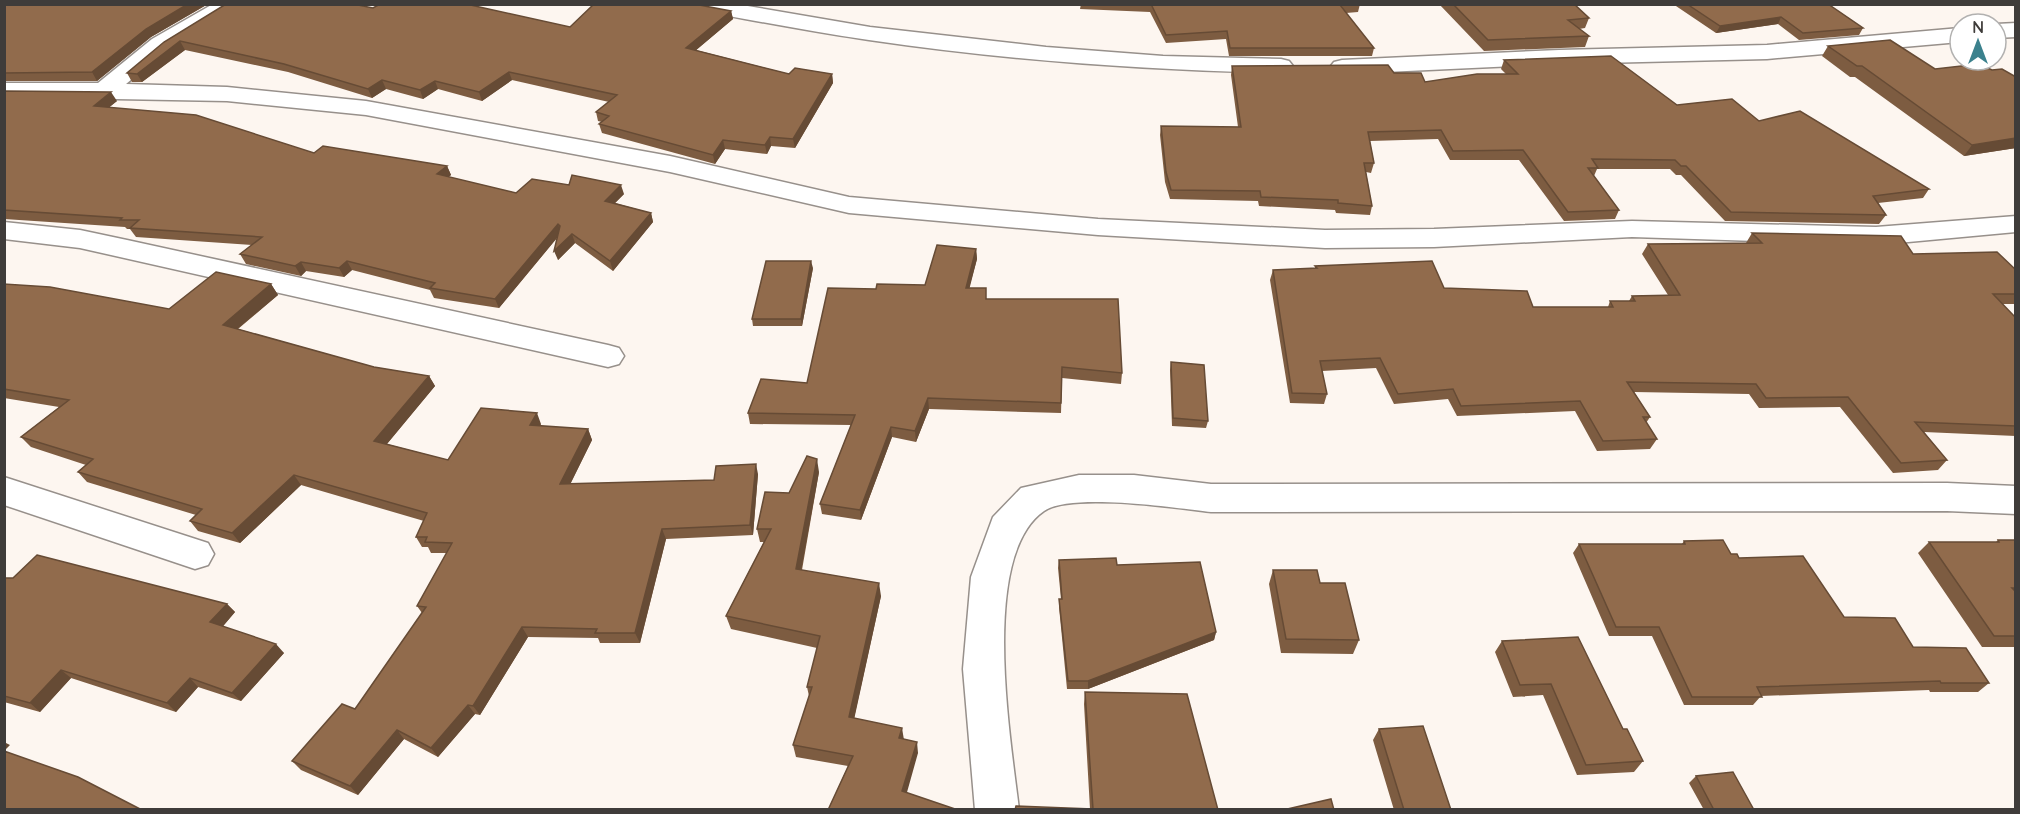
<svg xmlns="http://www.w3.org/2000/svg" width="2020" height="814" font-family="Quicksand,sans-serif">
<style>
.lines{fill:none;stroke-linecap:round;stroke-linejoin:round}
.street-casing{stroke:#97908b;stroke-width:3}
.street{fill:#fff;fill-rule:evenodd}
.wall{fill:#7d5c41}
.shaded-wall{fill:#664b35}
.building{fill:#916b4c;stroke:#664b35;stroke-width:1.5}
</style>
<rect width="100%" height="100%" fill="#fdf6f0"/>
<g class="lines">
<defs>
<path id="street" d="M213,4H240L168,49L126,84L227,87L366,101L670,156L849,197L1098,219L1325,230L1434,229L1632,221L1876,227L2016,216V232L1876,245L1632,237L1434,247L1325,248L1098,235L849,213L670,172L366,115L227,101L4,97V83H98L152,39Z
M685,4H736L870,27L1046,47L1163,56L1281,59L1289,61L1293,66L1289,71L1281,73C1143,70 1006,60 869,40C811,32 753,20 695,10L687,9Z
M2016,23V37L1996,38V24Z
M1960,28V42L1767,59L1559,64L1342,74L1334,72L1330,67L1334,62L1342,60L1559,50L1767,45Z
M4,222L80,230L127,240L608,345L619,348L624,356L619,364L608,367L80,248L4,239Z
M1079,475H1134L1211,484L1947,483L2016,486V514L1947,511L1211,512C1177,508 1070,492 1044,511C979,556 1011,740 1019,810H975L963,669L971,577L993,517L1021,488Z
M4,477L208,543L214,554L208,565L195,569L4,505Z"/>
</defs>
<use href="#street" class="street-casing"/>
<use href="#street" class="street"/>
</g>
<path class="wall" d="M4,4H208L151,37L97,81H4Z
M226,4L373,8L570,27L731,11L733,19L696,50L789,74H832L833,83L795,148L771,146L767,154L725,149L715,164L602,133L599,124L602,122L598,121L596,112L609,102L512,80L482,101L438,89L423,99L386,89L372,98L288,72L185,50L142,82H132L127,73Z
M1081,4H1360L1358,12L1346,13L1374,48L1372,56H1229L1226,39L1166,43L1150,12L1080,9Z
M1439,4H1574L1589,18L1585,28L1579,29L1589,36L1585,47L1484,51Z
M1673,4H1828L1863,28L1859,35L1799,40L1778,24L1716,33Z
M1828,46L1935,69L1992,70L2016,148L1964,156L1855,77H1850L1822,56Z
M1504,60L1677,105L1759,121L1929,189L1923,198L1878,203L1886,215L1879,224L1725,221L1681,175H1676L1670,169H1597L1594,176L1619,210L1615,219L1564,221L1519,160H1450L1438,139L1370,141L1374,163L1371,173L1366,172L1372,206L1370,215L1336,213L1335,210L1259,206L1258,201L1170,199L1165,182L1160,135L1161,126L1238,127L1231,75L1232,66L1394,73L1425,82L1506,74L1501,69Z
M4,91L117,101L109,107L314,153L447,166L451,175L448,177L516,193L624,194L615,203L651,213L653,222L613,271L575,243L558,260L557,238L499,308L434,298L430,290L352,270L344,277L306,271L301,276L246,264L240,254L252,245L136,237L130,229H127L125,227L4,219Z
M1752,233L1913,254L2016,270V304H2002L2016,318V436L1924,432L1947,460L1938,470L1893,473L1840,407L1759,408L1749,394L1634,392L1650,417L1646,423L1657,439L1650,449L1597,451L1575,411L1457,416L1448,399L1394,404L1376,368L1322,371L1327,394L1324,404L1290,403L1270,280L1273,270L1315,268V266L1444,288L1533,307H1608L1610,301H1629L1632,296L1668,295L1642,254L1648,244L1746,243Z
M976,249L977,259L969,288L987,299L1122,373L1121,384L1062,378L1061,413L929,409L916,442L892,437L861,520L822,514L820,504L851,425L750,424L748,413L807,383L876,289L925,285Z
M813,268L802,326H753L752,319Z
M4,284L169,309L271,284L278,295L238,329L374,367L429,376L435,386L387,444L448,460L541,424L540,426L588,429L592,440L570,484L714,480L758,474L753,535L666,539L640,643H600L598,638L528,637L480,715L475,714L438,757L404,739L358,795L301,770L292,761L355,709L422,613L417,606L447,553H431L428,547H422L416,537L424,521L301,485L240,543L198,531L190,521L196,515L87,482L78,472L86,465L31,447L21,437L59,407L4,398Z
M1171,362L1208,421L1206,428L1172,426L1170,370Z
M819,472L802,570L881,596L854,718L904,739L918,753L828,810L848,766L796,757L793,745L809,696L807,687L817,648L731,629L726,616L764,542H760L757,529L789,493Z
M1998,540H2016V647H1982L1918,553L1929,542H1996Z
M1684,541L1731,554L1739,558L1844,617L1913,647L1989,683L1978,692H1930L1929,690L1761,696L1753,705H1684L1652,636H1609L1573,553L1579,544H1682Z
M1059,560L1117,565L1216,632L1214,640L1088,689H1067L1059,607V599H1061L1058,568Z
M1273,570L1320,583L1359,640L1353,654L1281,653L1269,584Z
M4,578L227,604L235,612L223,626L284,653L241,701L198,687L176,712L71,678L40,712L4,702Z
M1502,641L1623,729L1643,761L1634,772L1577,775L1543,695L1513,697L1495,652Z
M1085,692L1218,810L1090,809L1084,704Z
M1379,729L1451,810H1394L1373,740Z
M1696,776L1754,810H1704L1689,783Z"/>
<path class="shaded-wall" d="M188,4H208L151,37L97,81L92,72L146,29Z
M731,11L733,19L688,57L686,48Z
M1781,17L1778,24L1716,33L1720,26Z
M180,41L185,50L142,82L137,74Z
M509,72L512,80L482,101L479,92Z
M832,74L833,83L795,148L793,139Z
M382,80L386,89L372,98L368,89Z
M435,81L438,89L423,99L420,90Z
M111,92L117,101L100,115L94,106Z
M770,137L771,146L767,154L765,145Z
M2016,138V148L1964,156L1972,145Z
M723,140L725,149L715,164L713,155Z
M447,166L451,175L441,183L437,174Z
M621,185L624,194L608,210L605,201Z
M651,213L653,222L613,271L610,261Z
M558,224L561,233L499,308L495,299Z
M572,234L575,243L558,260L554,251Z
M976,249L977,259L967,298L966,288Z
M347,261L352,270L344,277L339,268Z
M811,261L813,268L802,326L801,319Z
M301,262L306,271L301,276L295,266Z
M271,284L278,295L230,335L223,325Z
M429,376L435,386L381,451L374,441Z
M928,398L929,409L916,442L915,431Z
M537,413L541,424L535,436L530,425Z
M891,427L892,437L861,520L860,510Z
M588,429L592,440L565,495L560,484Z
M817,459L819,472L799,582L796,569Z
M756,464L758,474L753,535L750,525Z
M294,475L301,485L240,543L232,533Z
M662,529L666,539L640,643L635,633Z
M879,583L881,596L852,729L849,717Z
M227,604L235,612L219,631L210,622Z
M522,627L528,637L480,715L473,706Z
M1216,632L1214,640L1088,689V681Z
M276,644L284,653L241,701L232,693Z
M61,670L71,678L40,712L30,703Z
M190,678L198,687L176,712L167,703Z
M468,705L475,714L438,757L431,748Z
M902,728L904,740L899,738Z
M397,730L404,739L358,795L350,786Z
M4,742L10,745L4,751Z
M917,742L918,753L904,803L902,791Z"/>
<path class="building" d="M4,4H188L146,29L92,72L4,73Z
M226,4H353L373,8L380,4H466L570,27L594,4H694L731,11L686,48L789,74L795,68L832,74L793,139L770,137L765,145L723,140L713,155L599,124L609,116L596,112L617,95L509,72L479,92L435,81L420,90L382,80L368,89L284,64L180,41L137,74L127,73L164,42Z
M1151,4H1359L1340,5L1374,48H1230L1227,31L1166,35Z
M1453,4H1574L1589,18L1568,20L1589,36L1488,40Z
M1687,4H1828L1863,28L1803,33L1781,17L1720,26Z
M1890,40L1935,69L1979,64L1992,70L2002,69L2016,77V138L1972,145L1862,66H1857L1828,46Z
M1611,56L1677,105L1732,99L1759,121L1800,111L1929,189L1873,196L1886,215L1731,212L1686,166H1681L1675,160L1592,159L1598,168H1588L1619,210L1568,212L1523,150L1453,151L1441,130L1368,132L1374,163H1364L1372,206L1338,203V200L1261,197L1260,191L1171,190L1166,172L1161,126L1241,127L1232,66L1388,65L1394,73H1421L1425,82L1477,74H1518L1504,60Z
M4,91L111,92L94,106L196,115L314,153L323,146L447,166L437,174L516,193L532,179L569,185L572,175L621,185L605,201L651,213L610,261L572,234L554,251L560,226L558,224L495,299L430,288L435,283L347,261L339,268L301,262L295,266L240,254L262,237L130,228L139,220H120L122,218L4,210Z
M1752,233L1901,236L1913,254L1997,252L2016,270V294H1993L2016,318V426L1915,422L1947,460L1901,463L1848,397L1766,398L1756,384L1627,382L1650,417H1643L1657,439L1603,441L1580,401L1461,406L1453,389L1398,394L1380,358L1320,361L1327,394L1292,393L1273,270L1317,268L1315,266L1432,261L1444,288L1527,291L1533,307H1613L1610,301H1635L1632,296L1680,295L1648,244L1762,243Z
M937,245L976,249L966,288H986V299H1118L1122,373L1062,367L1061,403L928,398L915,431L891,427L860,510L820,504L855,415L748,413L761,379L807,383L828,288L876,289L877,284L925,285Z
M766,261H811L801,319H752Z
M216,272L271,284L223,325L374,367L429,376L374,441L448,460L481,408L537,413L530,425L588,429L560,484L714,480L716,466L756,464L750,525L662,529L635,633H595L597,629L522,627L473,706L468,705L431,748L397,730L350,786L292,761L342,704L355,709L426,607L417,606L452,543L425,542L427,537H416L427,513L294,475L232,533L190,521L202,509L78,472L93,459L21,437L69,400L4,389V284L50,287L169,309Z
M1171,362L1204,365L1208,421L1173,418Z
M807,456L817,459L796,569L879,583L849,717L902,728L899,738L917,742L902,791L958,810H828L853,756L793,745L812,687H807L820,636L726,616L771,529H757L765,492L789,493Z
M1723,540L1731,554H1737L1739,558L1803,556L1844,617L1895,618L1913,647L1966,648L1989,683H1941L1940,681L1757,687L1762,697H1692L1659,627H1616L1579,544H1685L1684,541Z
M1998,540H2016V588H2012L2016,592V636H1994L1929,542H1999Z
M37,555L227,604L210,622L276,644L232,693L190,678L167,703L61,670L30,703L4,696V578H13Z
M1116,558L1117,565L1200,562L1216,632L1088,681H1068L1059,599H1062L1059,560Z
M1273,570H1317L1320,583H1345L1359,640L1286,639Z
M1578,637L1623,729H1627L1643,761L1586,765L1551,684L1520,685L1502,641Z
M1085,692L1187,694L1218,810H1015L1016,806L1093,809Z
M1423,726L1451,810H1404L1379,729Z
M4,751L78,777L142,810H4Z
M1733,772L1754,810H1714L1696,776Z
M1331,799L1334,810H1283Z"/>
<rect width="2020" height="814" fill="none" stroke="#3f3c3a" stroke-width="12"/>
<g transform="translate(1978 42)"><circle r="28" fill="#ffffff" stroke="#b2b1b0" stroke-width="1.5"/>
<path d="M0-4.5L10 22L0 15L-10 22Z" fill="#3b818d"/>
<text y="-9" font-size="16" font-weight="bold" text-anchor="middle" fill="#3f3c3a">N</text>
</g>
</svg>
